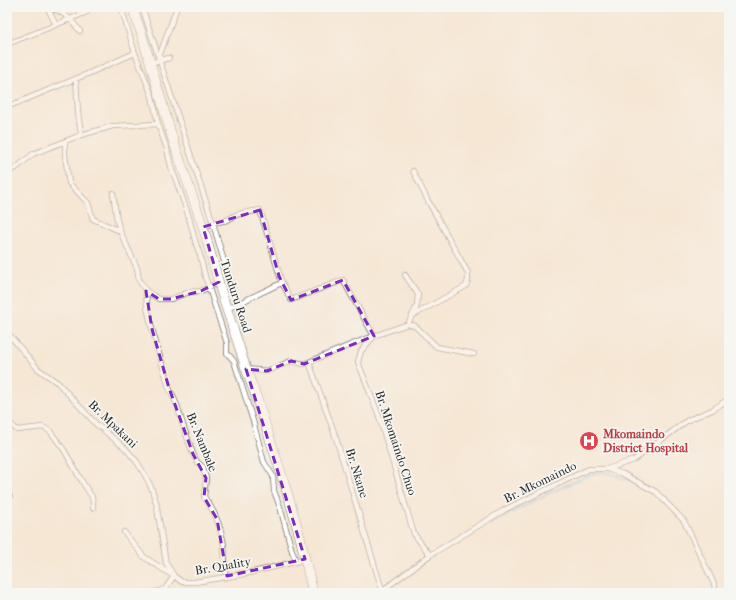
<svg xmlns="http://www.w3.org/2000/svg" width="736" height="600" font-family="'IM FELL French Canon',serif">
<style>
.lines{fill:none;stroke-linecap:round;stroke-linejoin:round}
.stream{stroke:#65b5e0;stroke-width:1.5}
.street-casing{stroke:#726d66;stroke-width:6}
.highway-casing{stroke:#726d66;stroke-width:10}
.street{stroke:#fff;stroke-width:4.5}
.highway{stroke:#fff;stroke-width:9}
.marked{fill:none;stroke:#7b2cbf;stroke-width:3;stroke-dasharray:8 5;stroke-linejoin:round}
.labels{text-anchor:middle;stroke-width:3.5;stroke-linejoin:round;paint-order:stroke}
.street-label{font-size:12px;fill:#2b2b2b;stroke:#f6f6f2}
.health-label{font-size:12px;font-weight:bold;fill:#be3a42;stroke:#f6f6f2;text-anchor:start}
</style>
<rect width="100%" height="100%" fill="#f6f6f2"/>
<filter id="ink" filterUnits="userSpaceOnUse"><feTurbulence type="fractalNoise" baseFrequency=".025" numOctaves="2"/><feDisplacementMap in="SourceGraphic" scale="8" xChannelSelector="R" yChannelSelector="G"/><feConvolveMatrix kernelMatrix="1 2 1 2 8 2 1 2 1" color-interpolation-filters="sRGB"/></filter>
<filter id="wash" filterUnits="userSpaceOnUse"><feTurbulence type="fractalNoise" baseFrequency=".012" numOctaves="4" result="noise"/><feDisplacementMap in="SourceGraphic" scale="16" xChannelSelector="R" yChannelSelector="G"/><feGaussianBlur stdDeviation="0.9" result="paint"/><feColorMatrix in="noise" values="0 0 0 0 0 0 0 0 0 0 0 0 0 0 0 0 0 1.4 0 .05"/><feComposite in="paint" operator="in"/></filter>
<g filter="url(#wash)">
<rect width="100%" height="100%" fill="#f5e7d5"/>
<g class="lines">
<path class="stream" d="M490,524L549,493L587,476L601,472L609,473L627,480"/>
</g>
</g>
<g filter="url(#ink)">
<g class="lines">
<defs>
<path id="street" d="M47,7L56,25
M121,7L135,53L152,96L158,124L167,149L171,167L176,180L188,214L196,244L200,255L205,276L227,343V353L234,361L253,421L264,462L273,476L274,491L280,507L292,551L296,561
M142,7L212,220L240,316
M49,8C63,10 71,20 80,31
M7,44L48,28L87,12L90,7
M160,59V54L177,7
M150,63L169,58
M76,79L78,112L81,135
M7,107L85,75L135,53
M65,141V155L69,183L88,203L93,219L120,231L137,268L139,280L146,291L159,299H171L189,292L201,291L219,282
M7,172L16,168L33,154L81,135L113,126L158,124
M113,193L117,220L120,231
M203,227L213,223L227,220L238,214L260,210L282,283
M405,275L418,294L417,306L408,324
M146,291L147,307L152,329L169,388L177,405L183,425L193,454L197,462L203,467L206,478L204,497C215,511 221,527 224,545C225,556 224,566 227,576
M227,309L275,286L282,283L284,286L291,300L343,280L374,336L361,351L358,362L379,416L414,534L430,555
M412,316L466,286L468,280V273L428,201L413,171
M7,332L38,369L58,383L96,424L125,448L137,462L145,475L151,487L156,502L166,563L174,576
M309,362L335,435L382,590
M246,369L267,371L291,361L304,364L360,341L408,324L415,326L437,347L474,354
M7,422H9L17,430L43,427L50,431L64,450L83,483L92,497L93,504V508
M607,469L634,460L688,420L712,410L729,399
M7,495L10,496
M124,532L144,557L172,575
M153,593L165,589L174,576L182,582H195L245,574L299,561
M379,593L430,555L506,509L589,469H607L623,474L656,492L684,521L714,584L716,593"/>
<path id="highway" d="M132,7L141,32L173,140L203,227L224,301L240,349L246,369L256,396L285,485L300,537L313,593"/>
</defs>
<use href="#street" class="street-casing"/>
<use href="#highway" class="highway-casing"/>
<use href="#street" class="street"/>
<use href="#highway" class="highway"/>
</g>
</g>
<path d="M0 0H736V600H0ZM260,210L279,276L291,300L343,280L374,336L304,364L291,361L267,371L246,369L305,559L227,576L217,519L204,497L206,478L193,454L169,388L152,329L146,291L159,299H171L201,291L219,282L203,227Z" fill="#f5e7d5" fill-opacity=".55" fill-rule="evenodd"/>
<path class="marked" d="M260,210L279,276L291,300L343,280L374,336L304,364L291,361L267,371L246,369L305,559L227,576L217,519L204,497L206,478L193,454L169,388L152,329L146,291L159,299H171L201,291L219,282L203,227Z"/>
<defs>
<symbol id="hospital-disc" viewBox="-11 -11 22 22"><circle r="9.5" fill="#e0444e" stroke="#f6f6f2"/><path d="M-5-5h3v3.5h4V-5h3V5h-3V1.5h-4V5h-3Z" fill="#fff"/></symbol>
</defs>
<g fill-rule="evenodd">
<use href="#hospital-disc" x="578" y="430" width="22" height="22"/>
</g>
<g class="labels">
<g class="street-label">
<text transform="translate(236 296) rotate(72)" y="4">Tunduru Road</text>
<text transform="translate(113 424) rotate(44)" y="4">Br. Mpakani</text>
<text transform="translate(202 442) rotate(68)" y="4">Br. Nambale</text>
<text transform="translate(396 443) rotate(72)" y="4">Br. Mkomaindo Chuo</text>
<text transform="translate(357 473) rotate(73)" y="4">Br. Nkane</text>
<text transform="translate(540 482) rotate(-26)" y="4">Br. Mkomaindo</text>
<text transform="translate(223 566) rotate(-10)" y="4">Br. Quality</text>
</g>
<g class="health-label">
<text x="603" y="438">Mkomaindo<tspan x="603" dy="14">District Hospital</tspan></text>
</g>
</g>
<rect width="736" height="600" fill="none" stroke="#f6f6f2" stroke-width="24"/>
</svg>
